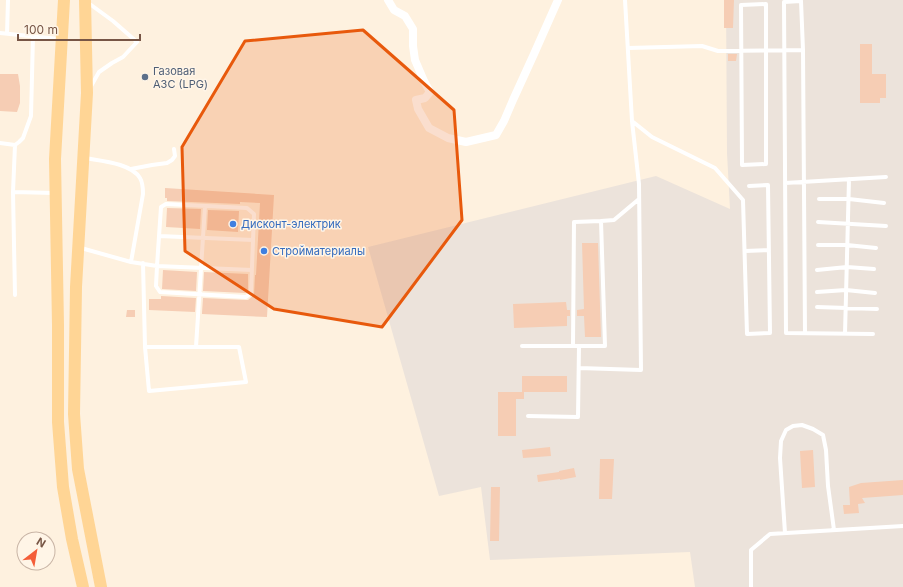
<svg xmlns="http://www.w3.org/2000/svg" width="903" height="587" font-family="Inter,sans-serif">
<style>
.industrial{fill:#ece3db}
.building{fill:#f6cdb4}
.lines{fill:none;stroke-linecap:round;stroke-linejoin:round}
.lane{stroke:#fff;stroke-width:4}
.street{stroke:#fff;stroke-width:8}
.primary{stroke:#ffd595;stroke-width:12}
.marked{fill:#e8590c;fill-opacity:0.2;stroke:#e8590c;stroke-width:3;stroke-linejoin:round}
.service-dot{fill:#5c6f8a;stroke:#fff5e7;stroke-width:1.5}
.shop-dot{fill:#3f7fe0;stroke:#fff5e7;stroke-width:1.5}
.labels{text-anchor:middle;stroke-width:3;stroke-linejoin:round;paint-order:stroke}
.service-label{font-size:11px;fill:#4e5e75;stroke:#fff5e7;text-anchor:start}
.shop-label{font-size:11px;fill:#366cbe;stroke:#fff5e7;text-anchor:start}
</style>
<rect width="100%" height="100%" fill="#fef1df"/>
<path class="industrial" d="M726,0H903V587H695L690,552L490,560L481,487L439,496L368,247L656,176L730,209L727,153Z"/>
<path class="building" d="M724,0H734L733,28H724Z
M860,44H872V74H886V98H880V103H860Z
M728,54H737L736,61H728Z
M0,74H18L20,86V103L17,112L0,111Z
M165,188L274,195L267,317L202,314V313L203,298L246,300H248L254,295L255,275H256L260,203L240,202V204L167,201V198H165Z
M167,208L201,209L200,229L166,227Z
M208,210L239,211L238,232L207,230Z
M582,243H598L601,337H585L584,316H577V310L584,309Z
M163,270L197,272L196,291L162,289Z
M204,272L248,274V291L245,293L203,291Z
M161,296L196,298L195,312L149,310V299H161Z
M566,302L567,310H570V316H567V326L514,328L513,304Z
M127,310H135V317H126Z
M522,376H567V392H524V399H516V436H498V392H522Z
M550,447L551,456L523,458L522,450Z
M813,450L815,487L802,488L800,451Z
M600,459H614L612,499H599Z
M574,468L576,477L560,480V479L538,482L537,475L559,472V471Z
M903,480V495L862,498L865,503L858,504L859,513L844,514L843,505H850L849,487L861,483Z
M491,487H500L499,541H490Z"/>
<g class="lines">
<path class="lane" d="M87,2L113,21L137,42L123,57L112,63L99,72L90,88
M766,4V164L742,165L741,5Z
M0,33L59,39
M7,34L8,0
M628,48L702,46L718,51L803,50
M632,121L652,137L715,168L743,200L747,334L770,333L768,185L749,186
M0,143L15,145L13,192L15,295
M15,145L19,142L23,138L31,116L33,36
M85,158C101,161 131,163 140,178C143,183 143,189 143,194L131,262
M131,169L152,165L167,163L172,160L175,156L174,149
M785,183L886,177
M13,192L55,193
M819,199H849L884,203
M818,222L886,226
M159,236L253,240
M818,245H847L876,248
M81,248L131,262L157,266L161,207L166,204L247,208L254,214L251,293L246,297L160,292L156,286L157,266L252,270
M745,251L769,250
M143,263L145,347H239L246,382L149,391L145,347
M817,270L847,267L874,269
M817,292L846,290L875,293
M817,307L877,309
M805,333L803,50L801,1L784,2L786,333L873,334
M845,334L849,179
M522,346H605L601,221L614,220L639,199
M573,346L574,222L601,221
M196,347L205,206
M579,368L641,370L639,184L632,121L625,0
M528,416L578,417L579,346
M785,533L780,458L781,441L786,430L793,426L802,425L813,429L823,435L826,450L828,486L834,530
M751,587V550L770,534L903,526"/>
<path class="street" d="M388,0L394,10L405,16L413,29V46L415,60L424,81L430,92L425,98L416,100L418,109L429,128L448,138L466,142L496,135L504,121L513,100L534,54L558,0"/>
<path class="primary" d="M64,0L55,159L58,325V422L63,487L72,539L83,587
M85,0L87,93L76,287L74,414L78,469L101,587"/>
</g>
<path class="marked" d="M363,30L454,110L462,220L382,327L274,309L185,251L182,147L245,41Z"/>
<circle class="service-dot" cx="145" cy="77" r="4"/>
<g class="shop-dot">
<circle cx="233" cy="224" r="4"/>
<circle cx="264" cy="251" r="4"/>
</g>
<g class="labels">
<g class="service-label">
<text x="153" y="75">Газовая<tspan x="153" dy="13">АЗС (LPG)</tspan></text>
</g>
<g class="shop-label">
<text x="241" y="228">Дисконт-электрик</text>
<text x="272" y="255">Стройматериалы</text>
</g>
</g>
<g transform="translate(36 551) rotate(31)"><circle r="19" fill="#fff5e7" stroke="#c9b5a6"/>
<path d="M0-3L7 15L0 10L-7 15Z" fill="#f45e39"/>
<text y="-6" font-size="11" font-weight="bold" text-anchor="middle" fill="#775545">N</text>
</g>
<path d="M18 34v6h122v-6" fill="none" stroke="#775545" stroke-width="2"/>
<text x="24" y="34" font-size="12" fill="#775545" stroke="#fff5e7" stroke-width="3" paint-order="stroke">100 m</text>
</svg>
